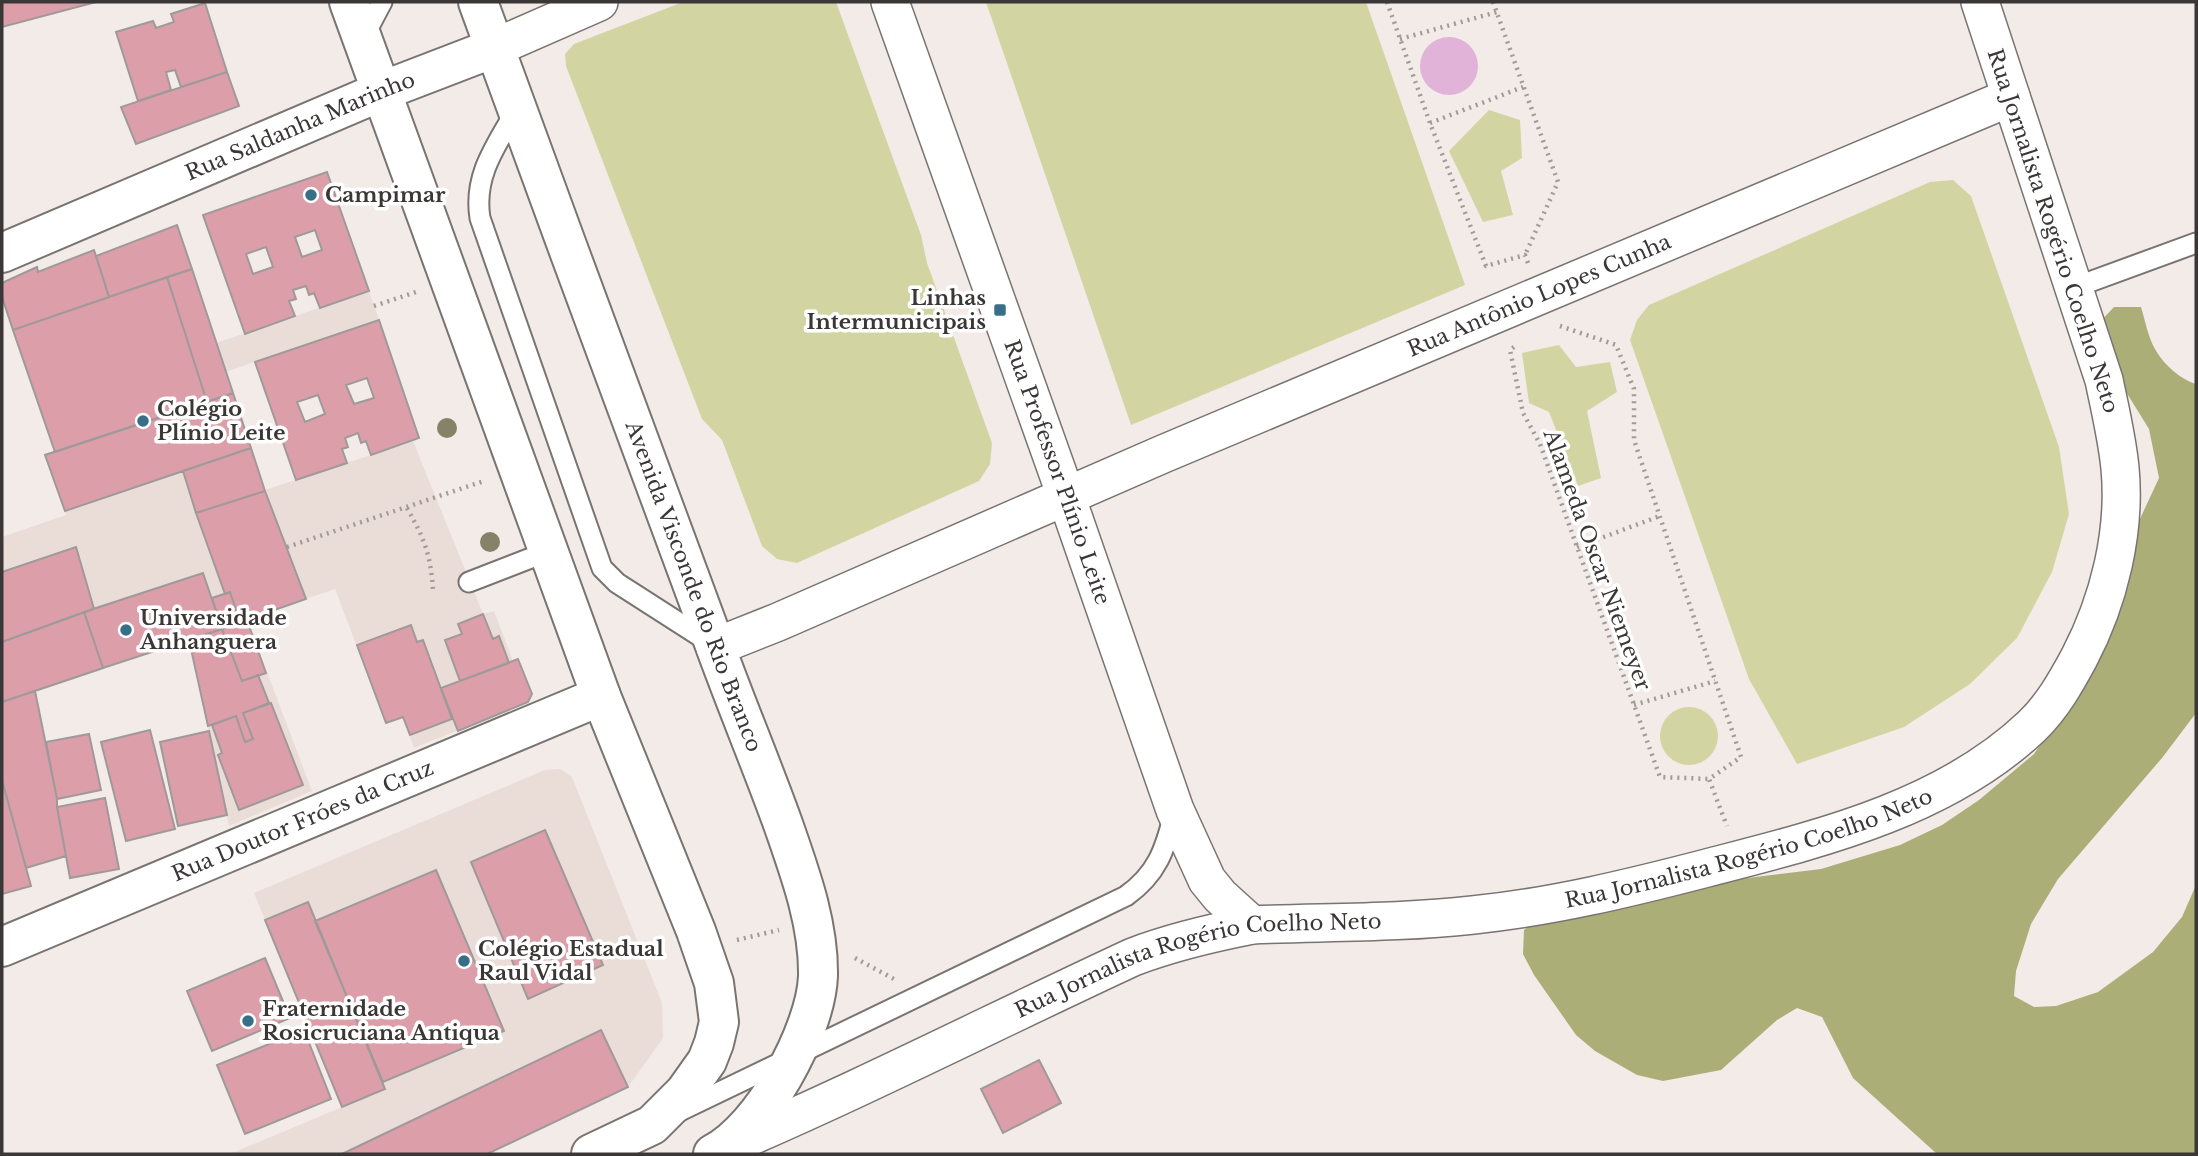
<svg xmlns="http://www.w3.org/2000/svg" width="2198" height="1156" font-family="'Libre Baskerville',serif">
<style>
.built{fill:#eaddd7}
.green{fill:#d2d5a2}
.forest{fill:#acae78}
.water{fill:#e2b3d8}
.building{fill:#dc9fa9;stroke:#9f9999;stroke-width:2;fill-rule:evenodd}
.lines{fill:none;stroke-linecap:round;stroke-linejoin:round}
.service-casing{stroke:#797471;stroke-width:23}
.minor-casing{stroke:#797471;stroke-width:40}
.tertiary-casing{stroke:#797471;stroke-width:42}
.secondary-casing{stroke:#797471;stroke-width:42}
.path{stroke:#a09b98;stroke-width:4.5;stroke-dasharray:2 5;stroke-linecap:butt}
.service{stroke:#fff;stroke-width:19}
.minor{stroke:#fff;stroke-width:37}
.tertiary{stroke:#fff;stroke-width:38}
.secondary{stroke:#fff;stroke-width:38}
.tree{fill:#858269}
.poi-dot{fill:#376f89;stroke:#fff;stroke-width:2.5}
.labels{text-anchor:middle;stroke-width:7;stroke-linejoin:round;paint-order:stroke}
.street-label{font-size:21px;fill:#3a3736;stroke:#fff}
.poi-label{font-size:21px;font-weight:bold;fill:#3a3736;stroke:#fff;text-anchor:start}
</style>
<rect width="100%" height="100%" fill="#f2ebe8"/>
<path class="built" d="M192,269L216,343L369,291L379,320L225,372L265,490L413,441L483,614L494,611L513,661L518,659L532,694L528,702L414,748L403,717L386,723L335,589L247,619L312,791L229,826L189,640L2,702V537L66,515L45,455L55,451L13,330Z
M560,769L572,777L662,1003L663,1038L628,1087L487,1154H230L342,1107L254,893L545,770Z"/>
<path class="green" d="M683,2H836L921,235L927,263L992,443L990,464L979,481L797,563L777,559L762,546L722,440L702,419L566,66L565,54L574,44Z
M986,2H1366L1465,285L1131,425Z
M1489,110L1520,120L1522,158L1501,171L1513,215L1483,222L1449,151Z
M1953,180L1971,196L2059,447L2069,514L2052,572L2017,638L1970,684L1904,727L1797,764L1749,679L1630,340L1637,320L1649,305L1930,182Z
M1559,345L1576,367L1610,362L1617,392L1587,411L1601,478L1578,486L1549,412L1529,403L1522,353Z
M1660 736a29 29 0 1 1 58 0a29 29 0 1 1-58 0Z"/>
<path class="forest" d="M2114,307H2141C2145,320 2148,337 2155,349C2163,364 2180,379 2196,384V713L2162,758L2058,879L2031,924L2016,971L2014,996L2034,1007L2056,1006L2098,992L2153,952L2182,917L2196,885V1154H1937L1853,1078L1822,1017L1797,1008L1777,1020L1721,1070L1663,1081L1637,1075L1595,1051L1576,1035L1534,975L1523,954L1524,930L1558,901L1821,869L1900,845L1942,825L1979,800L2034,754L2072,697L2118,610L2139,521L2159,478L2149,429L2123,387L2098,324Z"/>
<path class="water" d="M1420 66a29 29 0 1 1 58 0a29 29 0 1 1-58 0Z"/>
<path class="building" d="M2,2H96L2,27Z
M205,3L227,72L181,87L175,70L166,72L171,90L138,101L116,32L153,21L156,28L174,22L171,14Z
M227,72L239,106L136,144L121,107Z
M327,172L369,291L320,308L314,293L309,295L306,286L293,290L296,299L289,301L295,316L245,334L203,215ZM315,230L322,250L302,257L295,237ZM266,247L273,267L253,274L246,254Z
M177,225L192,269L109,297L96,256Z
M94,250L109,297L13,330L2,297V283L37,267L38,272Z
M192,269L233,393L207,402L167,277Z
M167,277L207,402L55,452L13,330Z
M379,320L419,438L371,455L366,441L361,443L358,433L345,438L348,447L342,449L347,463L296,480L255,362ZM367,378L374,398L354,404L346,385ZM318,395L325,414L305,422L297,402Z
M233,393L251,448L65,511L45,455Z
M251,448L265,491L196,513L183,471Z
M265,491L306,599L240,622L230,592L225,594L196,513Z
M76,547L94,609L2,642V572Z
M203,573L222,629L103,668L84,612Z
M230,592L240,622L222,629L212,598Z
M84,612L103,668L2,702V642Z
M483,614L493,639L499,636L509,663L460,681L445,640L462,634L458,624Z
M247,620L266,673L242,681L222,629Z
M411,625L417,642L423,640L452,719L410,735L403,717L386,723L357,645Z
M222,629L242,681L258,675L269,703L243,713L253,739L245,742L236,716L208,726L189,640Z
M518,659L532,694L528,702L458,731L441,688Z
M35,691L57,799V807L66,856L26,868L2,780V702Z
M271,703L303,785L239,810L218,755L222,753L212,725L236,716L245,742L253,739L243,713Z
M150,730L175,829L126,841L101,742Z
M209,731L227,815L178,826L160,742Z
M89,734L101,790L57,799L46,742Z
M2,780L31,886L2,894Z
M105,798L119,869L70,878L57,807Z
M545,830L603,965L528,999L471,862Z
M436,870L504,1031L383,1082L315,921Z
M308,902L385,1089L342,1107L265,920Z
M265,958L290,1018L212,1051L187,991Z
M304,1030L331,1099L245,1134L217,1065Z
M601,1030L628,1087L487,1154H342Z
M1039,1060L1061,1103L1003,1133L981,1089Z"/>
<g class="lines">
<defs>
<path id="service" d="M363,38L382,2
M517,109C497,144 473,175 480,218L602,568L617,583L709,642
M2073,288L2196,243
M469,582L549,551
M680,1111L1126,896C1157,874 1165,850 1174,814"/>
<g id="minor">
<path id="s1" d="M890,2L1066,496L1175,810L1207,880L1220,896L1252,925"/>
<path d="M494,48L599,2"/>
<path id="s2" d="M715,647L778,622L1163,454L2011,97"/>
<path id="s3" d="M726,1147C864,1088 997,1020 1133,957C1172,942 1211,933 1252,925C1326,922 1400,923 1473,915C1552,907 1630,888 1707,868C1819,839 1945,809 2032,726C2052,707 2066,682 2079,658C2109,601 2126,532 2120,468C2117,438 2110,409 2104,380L1980,2"/>
</g>
<g id="tertiary">
<path id="s4" d="M2,947L601,696"/>
</g>
<g id="secondary">
<path d="M349,2L601,696L696,931L714,983L719,1022L714,1043L707,1061L685,1092L652,1125L591,1154"/>
<path id="s5" d="M478,2C556,216 634,429 714,643C736,704 761,763 783,824C800,873 819,924 818,976C816,1031 762,1129 713,1154"/>
<path id="s6" d="M2,253L382,91L494,48"/>
</g>
</defs>
<use href="#service" class="service-casing"/>
<use href="#minor" class="minor-casing"/>
<use href="#tertiary" class="tertiary-casing"/>
<use href="#secondary" class="secondary-casing"/>
<path class="path" d="M1387,2L1430,123L1486,266L1525,255L1528,263
M1493,2L1558,182L1525,255
M1400,39L1497,12
M1430,123L1523,87
M374,306L416,292
M1560,326L1616,345L1634,389V440L1741,757L1709,779L1727,826
M1514,347L1510,350L1523,413L1540,444L1660,777L1709,779
M407,508C424,538 431,555 433,591
M287,547L484,481
M1577,547L1660,516
M1634,705L1715,681
M737,940L779,930
M855,958L894,979"/>
<use href="#service" class="service"/>
<use href="#minor" class="minor"/>
<use href="#tertiary" class="tertiary"/>
<use href="#secondary" class="secondary"/>
</g>
<g class="tree">
<circle cx="447" cy="428" r="10"/>
<circle cx="490" cy="542" r="10"/>
</g>
<g class="poi-dot">
<circle cx="311" cy="195" r="7"/>
<rect x="993" y="303" width="14" height="14" rx="3.5"/>
<circle cx="143" cy="421" r="7"/>
<circle cx="126" cy="630" r="7"/>
<circle cx="464" cy="961" r="7"/>
<circle cx="248" cy="1021" r="7"/>
</g>
<g class="labels">
<g class="street-label">
<text dy="7" stroke="none"><textPath href="#s6" startOffset="324">Rua Saldanha Marinho</textPath></text>
<text transform="translate(2053 231) rotate(72)" y="7">Rua Jornalista Rogério Coelho Neto</text>
<text dy="7" stroke="none"><textPath href="#s2" startOffset="896">Rua Antônio Lopes Cunha</textPath></text>
<text dy="7" stroke="none"><textPath href="#s1" startOffset="499">Rua Professor Plínio Leite</textPath></text>
<text transform="translate(1597 560) rotate(70)" y="7">Alameda Oscar Niemeyer</text>
<text dy="7" stroke="none"><textPath href="#s5" startOffset="623">Avenida Visconde do Rio Branco</textPath></text>
<text dy="7" stroke="none"><textPath href="#s4" startOffset="326">Rua Doutor Fróes da Cruz</textPath></text>
<text dy="7" stroke="none"><textPath href="#s3" startOffset="1078">Rua Jornalista Rogério Coelho Neto</textPath></text>
<text dy="7" stroke="none"><textPath href="#s3" startOffset="511">Rua Jornalista Rogério Coelho Neto</textPath></text>
</g>
<g class="poi-label">
<text x="325" y="202">Campimar</text>
<text x="986" y="305" text-anchor="end">Linhas<tspan x="986" dy="24">Intermunicipais</tspan></text>
<text x="157" y="416">Colégio<tspan x="157" dy="24">Plínio Leite</tspan></text>
<text x="140" y="625">Universidade<tspan x="140" dy="24">Anhanguera</tspan></text>
<text x="478" y="956">Colégio Estadual<tspan x="478" dy="24">Raul Vidal</tspan></text>
<text x="262" y="1016">Fraternidade<tspan x="262" dy="24">Rosicruciana Antiqua</tspan></text>
</g>
</g>
<rect width="2198" height="1156" fill="none" stroke="#3a3736" stroke-width="7"/>
</svg>
